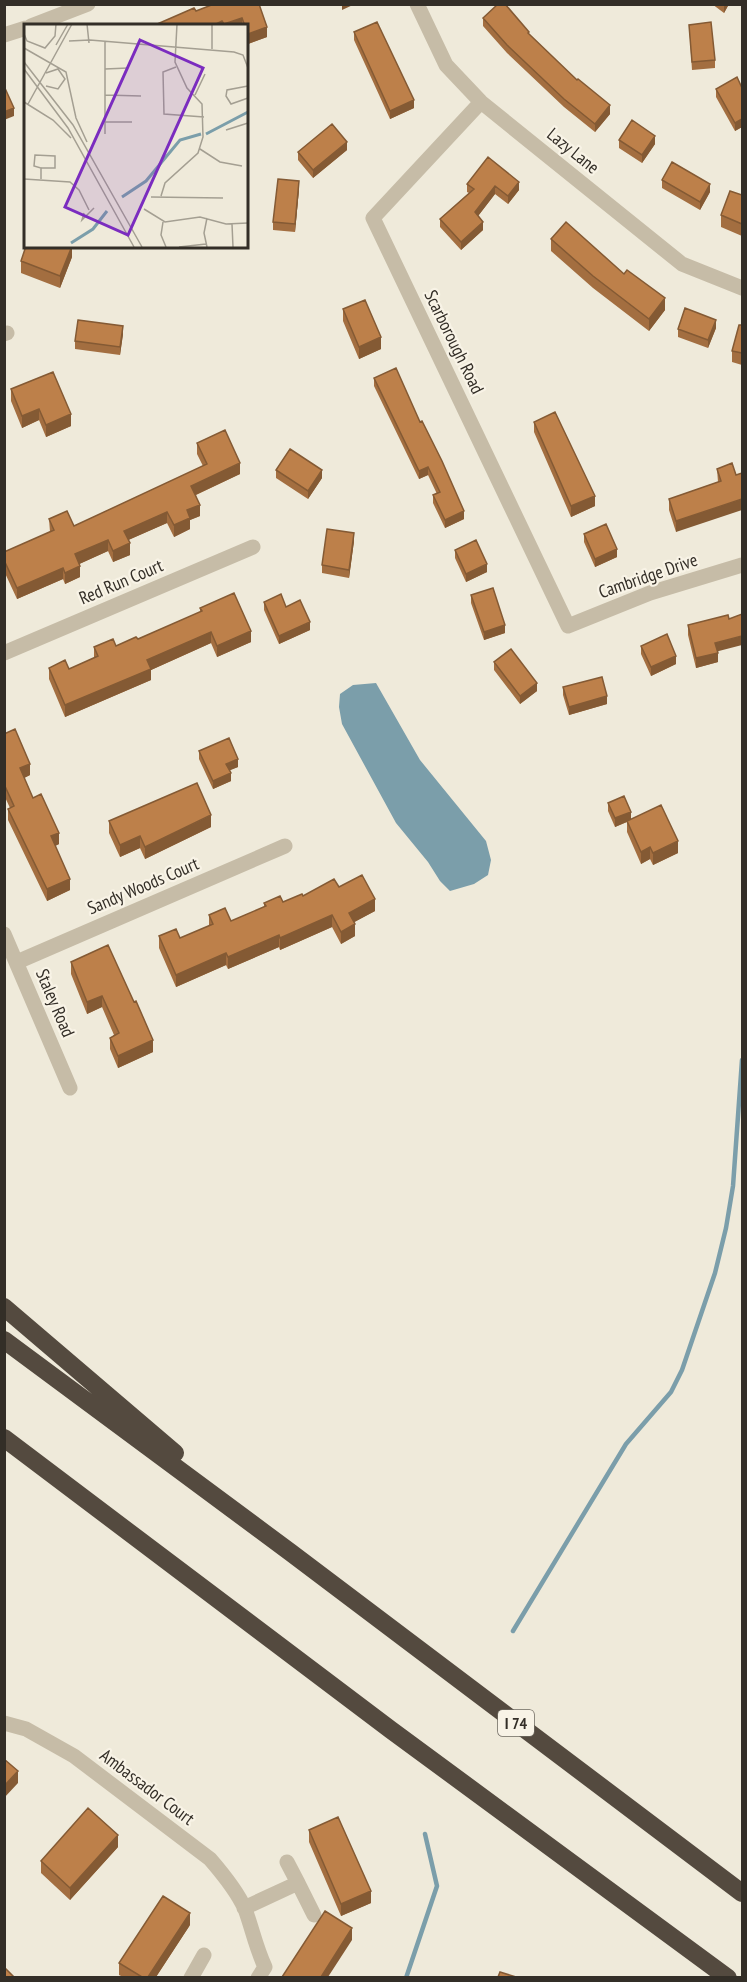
<svg xmlns="http://www.w3.org/2000/svg" width="747" height="1982" font-family="'PT Sans Narrow',sans-serif">
<style>
.water{fill:#7b9eaa}
.lines{fill:none;stroke-linecap:round;stroke-linejoin:round}
.stream{stroke:#7b9eaa;stroke-width:4.5}
.minor{stroke:#c6bca7;stroke-width:15}
.highway{stroke:#544a3f;stroke-width:18}
.wall{fill:#a36e40}
.shaded-wall{fill:#845a34}
.building{fill:#bd804a;stroke:#845a34;stroke-width:1.5}
.labels{text-anchor:middle;stroke-width:4.5;stroke-linejoin:round;paint-order:stroke}
.shield{fill:#f8f3e6;stroke:#6e6960;stroke-width:1.5}
.shield-label{font-size:16px;font-weight:bold;fill:#332e27}
.street-label{font-size:18px;fill:#332e27;stroke:#f8f3e6}
.inset-river{fill:none;stroke:#7b9eaa;stroke-width:3}
.inset-road{fill:none;stroke:#a49f92;stroke-width:1.5}
.view{fill:#7b2cbf;fill-opacity:0.15;stroke:#7b2cbf;stroke-width:3}
.inset-edge{fill:none;stroke:#332e27;stroke-width:3}
</style>
<rect width="100%" height="100%" fill="#efeada"/>
<path class="water" d="M376,683L420,760L486,841L491,860L488,875L474,884L450,891L440,881L428,862L396,823L342,724L339,707L340,694L353,685Z"/>
<g class="lines">
<path class="stream" d="M513,1631L626,1444L671,1392L682,1370L715,1273L726,1228L733,1186L742,1060
M406,1978L437,1886L425,1834"/>
<path class="minor" d="M417,4L446,65L481,102L682,264L742,288
M31,26L88,4
M4,35L26,28
M481,102L373,218L568,626L650,593L742,565
M4,334L7,333
M4,653L253,547
M4,934L70,1088
M17,962L285,846
M4,1723L26,1729L74,1756L210,1859C223,1874 237,1891 245,1909C252,1928 256,1948 265,1967L258,1978
M298,1883L314,1915
M244,1908L298,1883L287,1862
M191,1978L204,1955"/>
<path class="highway" d="M4,1307L175,1453
M4,1340L290,1552L742,1893
M4,1438L391,1730L728,1978"/>
</g>
<path class="wall" d="M259,4L267,37L248,44L246,39V26L155,25L196,11Z
M712,4H729L724,13Z
M483,18L529,35L610,114L595,132L564,107L507,53L483,26Z
M689,25L715,60V68L692,70Z
M354,32L414,108L390,119L354,40Z
M742,88V127L735,131L716,97V89Z
M619,140L655,144L642,163L619,148Z
M347,150L313,178L298,160V152Z
M662,180L710,192L700,210L662,188Z
M467,184L519,190L508,204L495,194L478,216L483,230L461,250L440,227V219L469,193L467,192Z
M299,189L295,232L273,230V222Z
M742,195V236L721,227V215Z
M551,239L665,310L649,331L593,288L551,251Z
M72,257L60,288L21,273V261Z
M343,309L381,349L359,359L343,321Z
M742,325V365L732,362V351Z
M716,328L708,348L678,337V329Z
M123,334L120,355L75,349V341Z
M374,378L464,519L445,528L433,503V495L437,494L428,475L419,479L374,386Z
M11,389L71,426L46,437L39,420L22,428L11,401Z
M534,422L595,506L571,517L534,432Z
M197,443L240,474L196,495L200,516L190,520V529L174,537L167,523L128,540L130,555L113,562L108,551L79,564L80,577L65,584L63,579L17,599L4,571V552L50,532L49,519L74,526L203,466L197,454Z
M717,469L736,475L676,532L669,510V499L718,482Z
M276,470L322,478L308,499L276,478Z
M584,534L617,557L595,567L584,542Z
M354,541L349,578L322,573V565Z
M455,550L487,572L466,582L455,558Z
M471,595L505,633L484,640L471,603Z
M264,602L286,607L310,630L279,644L264,610Z
M200,608L251,642L217,657L211,643L151,670V680L65,717L49,679V668L69,669L94,658V647L116,646L138,639L200,612Z
M688,625L717,652L718,662L696,668L688,635Z
M641,646L676,664L651,676L641,654Z
M494,662L537,691L520,704L494,670Z
M563,687L607,704L569,715L563,695Z
M4,734L30,775L24,778L33,798L59,844L55,846L70,890L47,901L8,820V809L10,808L4,795Z
M199,751L238,767L229,770L231,781L213,789L199,759Z
M608,803L631,819L678,853L653,865L650,859L641,864L627,832V822L615,827L608,811Z
M109,821L211,827L145,859L140,848L120,857L109,833Z
M339,887L375,911L354,922L355,936L341,944L332,927L280,950L279,947L228,969L226,965L176,987L159,948V936L180,938L209,926V915L231,921L264,907V903L283,902L303,896Z
M71,962L153,1052L118,1068L110,1049V1038L114,1035L102,1007L87,1014L71,974Z
M309,1830L371,1903L341,1916L309,1842Z
M118,1847L70,1900L41,1873V1861Z
M190,1925L156,1977H123L119,1975V1963Z"/>
<path class="shaded-wall" d="M342,4H355L342,10Z
M729,4L724,13V5Z
M242,18V26H224V24Z
M222,21V26H212Z
M267,27V37L248,44V34Z
M414,100V108L390,119V111Z
M610,105V114L595,132V124Z
M14,108V116L4,120V112Z
M742,119V127L735,131V123Z
M655,136V144L642,163V155Z
M347,142V150L313,178V170Z
M299,181V189L295,232V224Z
M519,182V190L508,204V196Z
M710,184V192L700,210V202Z
M495,186V194L475,220V212Z
M483,222V230L461,250V242Z
M72,246V257L60,288V276Z
M665,298V310L649,331V319Z
M716,320V328L708,348V340Z
M123,326V334L120,355V347Z
M381,337V349L359,359V347Z
M39,409V420L22,428V416Z
M71,414V426L46,437V425Z
M240,463V474L191,497V486Z
M428,467V475L419,479V471Z
M322,470V478L308,499V491Z
M595,496V506L571,517V506Z
M742,499V510L676,532V521Z
M200,505V516L190,520V529L174,537V525L187,510Z
M464,511V519L445,528V520Z
M167,512V523L124,542V531Z
M354,533V541L349,578V570Z
M108,540V551L75,566V554Z
M130,543V555L113,562V551Z
M617,549V557L595,567V559Z
M487,564V572L466,582V574Z
M80,566V577L65,584V573Z
M63,568V579L17,599V588Z
M310,622V630L279,644V636Z
M505,625V633L484,640V632Z
M251,631V642L217,657V646Z
M211,632V643L151,670V680L65,717V705L147,660Z
M742,636V645L715,652V643Z
M718,653V662L696,668V658Z
M676,656V664L651,676V667Z
M537,683V691L520,704V696Z
M607,696V704L569,715V707Z
M238,759V767L226,772V764Z
M30,764V775L20,780V768Z
M231,773V781L213,789V781Z
M631,812V820L615,827V818Z
M211,815V827L145,859V847Z
M59,833V844L51,848V836Z
M140,836V848L120,857V845Z
M678,841V853L653,865V853Z
M650,847V859L641,864V852Z
M70,879V890L47,901V889Z
M375,899V911L349,925V913Z
M332,915V927L280,950V938Z
M355,924V936L341,944V932Z
M279,935V947L228,969V957Z
M226,953V965L176,987V975Z
M102,996V1007L87,1014V1002Z
M153,1040V1052L118,1068V1056Z
M18,1771V1783L4,1798V1786Z
M118,1835V1847L70,1900V1888Z
M371,1891V1903L341,1916V1904Z
M190,1913V1925L156,1977H148Z
M352,1928V1940L328,1977H321Z"/>
<path class="building" d="M214,4H259L267,27L248,34L246,26H245L242,18L224,24L222,21L212,26L155,25L194,8L196,11Z
M498,4H505L529,32L528,33L577,80L578,79L610,105L595,124L564,99L507,45L483,18Z
M377,22L414,100L390,111L354,32Z
M711,22L715,60L692,62L689,25Z
M737,77L742,88V119L735,123L716,89Z
M4,86L14,108L4,112Z
M632,120L655,136L642,155L619,140Z
M332,124L347,142L313,170L298,152Z
M488,157L519,182L508,196L495,186L475,212L483,222L461,242L440,219L474,189L467,184Z
M672,162L710,184L700,202L662,180Z
M278,179L299,181L295,224L273,222Z
M730,191L742,195V224L721,215Z
M566,222L624,274L627,270L665,298L649,319L593,276L551,239Z
M26,246H72L60,276L21,261Z
M365,300L381,337L359,347L343,309Z
M685,308L716,320L708,340L678,329Z
M78,320L123,326L120,347L75,341Z
M739,325H742V353L732,351Z
M396,368L420,422L422,421L442,461L464,511L445,520L433,495L440,492L428,467L419,471L374,378Z
M53,372L71,414L46,425L39,409L22,416L11,389Z
M555,412L595,496L571,506L534,422Z
M225,430L240,463L191,486L200,505L187,510L190,518L174,525L167,512L124,531L130,543L113,551L108,540L75,554L80,566L65,573L63,568L17,588L4,560V552L54,530L49,519L67,511L74,526L207,464L197,443Z
M290,449L322,470L308,491L276,470Z
M732,463L736,475L742,473V499L676,521L669,499L721,481L717,469Z
M606,524L617,549L595,559L584,534Z
M327,529L354,533L349,570L322,565Z
M476,540L487,564L466,574L455,550Z
M493,588L505,625L484,632L471,595Z
M234,593L251,631L217,646L211,632L147,660L151,669L65,705L49,668L65,660L69,669L98,656L94,647L113,639L116,646L136,637L138,639L202,611L200,608Z
M281,594L286,607L300,600L310,622L279,636L264,602Z
M742,614V636L715,643L718,653L696,658L688,625L728,615L729,619Z
M667,634L676,656L651,667L641,646Z
M511,649L537,683L520,696L494,662Z
M602,677L607,696L569,707L563,687Z
M15,729L30,764L20,768L33,798L41,794L59,833L51,836L70,879L47,889L8,809L14,806L4,784V734Z
M229,738L238,759L226,764L231,773L213,781L199,751Z
M197,783L211,815L145,847L140,836L120,845L109,821Z
M624,796L631,812L615,818L608,803Z
M661,805L678,841L653,853L650,847L641,852L627,821Z
M362,875L375,899L349,913L355,924L341,932L332,915L280,938L279,935L228,957L226,953L176,975L159,936L176,929L180,938L213,924L209,915L225,908L231,921L266,906L264,903L280,896L283,902L302,894L303,896L334,879L339,887Z
M108,945L134,1002L136,1001L153,1040L118,1056L110,1038L119,1033L102,996L87,1002L71,962Z
M4,1759L18,1771L4,1786Z
M88,1808L118,1835L70,1888L41,1861Z
M338,1817L371,1891L341,1904L309,1830Z
M163,1896L190,1913L148,1977H142L119,1963Z
M325,1911L352,1928L321,1977H282Z
M4,1967L14,1977H4Z
M500,1972L516,1977H498Z"/>
<g class="labels">
<rect class="shield" x="498" y="1710" width="36" height="26" rx="4.5"/>
<g class="shield-label">
<text x="516" y="1729">I 74</text>
</g>
<g class="street-label">
<text transform="translate(573 151) rotate(39)" y="6">Lazy Lane</text>
<text transform="translate(454 342) rotate(64)" y="6">Scarborough Road</text>
<text transform="translate(648 576) rotate(-19)" y="6">Cambridge Drive</text>
<text transform="translate(121 582) rotate(-23)" y="6">Red Run Court</text>
<text transform="translate(143 886) rotate(-23)" y="6">Sandy Woods Court</text>
<text transform="translate(55 1003) rotate(67)" y="6">Staley Road</text>
<text transform="translate(147 1787) rotate(37)" y="6">Ambassador Court</text>
</g>
</g>
<g transform="translate(24 24)">
<rect width="224" height="224" fill="#efeada"/>
<path class="inset-river" d="M182,110L224,88M98,173L122,157L156,116L177,110M47,219L69,205L83,187"/>
<path class="inset-road" d="M63,0L65,19M0,10L3,17L21,24L31,12L32,0M66,16L210,28L219,31L224,44M45,17L66,16M32,21L44,0M0,24L42,48L52,94L63,118M188,25V0M0,38L49,101L118,223M152,43L139,48L140,90L180,93M0,45L44,104L110,223M81,45L104,44M22,62L34,65L41,55L34,45L22,49M224,62L203,66L202,72L207,80L224,74M81,71L117,72M171,71L181,50M0,78L29,96L47,114M4,80L48,0M81,98H108M202,106L224,99M81,110V18M176,125L196,138L218,142M0,155L46,158L55,166L65,186M17,155V144L10,142L11,131L31,132V144H17M137,172L141,159L174,129L179,113L178,80L163,64L151,38L153,0M127,173L199,174M120,185L141,198L176,193L202,200L224,199M60,189L58,196L70,184M139,198L137,211L142,223M208,200L209,223M155,223L182,220M183,223L180,209L183,194"/>
<path class="view" d="M116,16L179,44L104,211L41,183Z"/>
<rect width="224" height="224" class="inset-edge"/>
</g>
<rect width="747" height="1982" fill="none" stroke="#332e27" stroke-width="12"/>
</svg>
